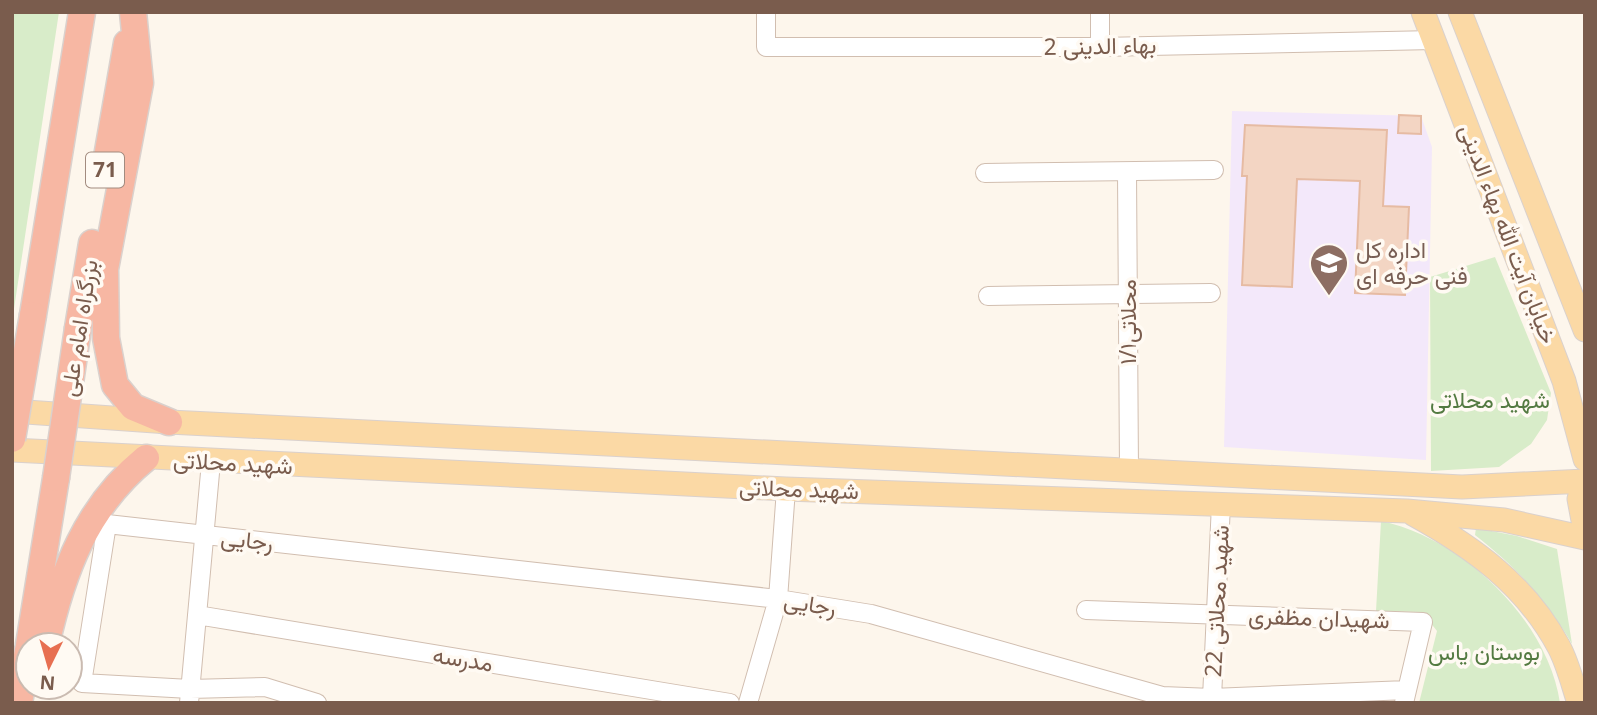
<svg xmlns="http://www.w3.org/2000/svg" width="1597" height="715" font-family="'Noto Sans',Vazirmatn,sans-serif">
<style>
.education{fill:#f3e8fa}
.green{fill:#d8ecc9}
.building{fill:#f3d5c3;stroke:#e6bba3;stroke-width:2}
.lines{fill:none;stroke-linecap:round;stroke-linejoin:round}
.minor-casing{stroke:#d1beb0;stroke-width:20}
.major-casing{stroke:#dad1cd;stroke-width:25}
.highway-casing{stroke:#dad1cd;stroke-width:29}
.minor{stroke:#fff;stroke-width:18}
.major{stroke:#fbd9a5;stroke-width:23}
.highway{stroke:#f7b7a3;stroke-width:26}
.highway-bridge-casing{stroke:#dad1cd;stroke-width:29;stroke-linecap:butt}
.highway-bridge{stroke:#f7b7a3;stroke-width:26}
.labels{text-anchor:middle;stroke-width:7;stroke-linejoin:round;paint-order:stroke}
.shield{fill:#fffaf3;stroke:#a28b7f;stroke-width:2}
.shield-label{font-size:21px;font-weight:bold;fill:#7a5c4d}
.street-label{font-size:23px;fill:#7a5c4d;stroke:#fffaf3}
.education-label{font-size:23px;fill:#785e54;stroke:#fffaf3;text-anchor:start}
.park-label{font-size:23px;fill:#537a41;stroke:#fffaf3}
</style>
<rect width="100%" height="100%" fill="#fdf6ec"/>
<path class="education" d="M1232,111L1421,116L1432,147L1426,460L1224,447Z"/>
<path class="green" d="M12,12H59L12,322Z
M1495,257L1551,393L1547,420L1531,444L1499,467L1431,471L1430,277Z
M1381,521C1462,538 1548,620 1560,703H1419L1437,631L1422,612L1376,611Z
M1476,528L1517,536L1557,549L1572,644C1545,598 1517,568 1475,535Z"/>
<path class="building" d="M1399,115L1421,116V134L1398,133Z
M1245,125L1387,130L1383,206L1409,207L1405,295L1355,293L1360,181L1297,179L1292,287L1242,285L1247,176H1242Z"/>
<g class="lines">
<defs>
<path id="minor" d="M766,12V47H1100L1434,40
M1100,12V47
M1127,172L1129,471
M985,173L1214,170
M988,296L1211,293
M1086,610L1423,622L1404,703
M197,615L730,703
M1212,698L1221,504
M189,703L211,462
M317,703L265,687L190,689L82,683L107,524L778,599L871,614L1162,696L1212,698L1407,690
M748,703L778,599L786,489"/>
<path id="major" d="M1423,12L1564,381L1585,459
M1460,12L1585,330
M12,411L169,422L1462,487L1585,481
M12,450L786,489L1407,511L1504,520L1585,538
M1585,480L1579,499L1585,531
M1413,514C1473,547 1526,585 1559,647C1568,664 1573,685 1579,703"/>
<path id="highway" d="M133,12L140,83L105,269L106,338L115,385L133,407L169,422
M107,157L127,43
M33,315L82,12
M78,328L92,243
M29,645L56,478
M46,645C62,572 86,507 146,458
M19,703L28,650"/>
</defs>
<use href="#minor" class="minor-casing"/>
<use href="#major" class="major-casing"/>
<use href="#highway" class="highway-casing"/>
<use href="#minor" class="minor"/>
<use href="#major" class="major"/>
<use href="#highway" class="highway"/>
<defs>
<path id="highway-bridge" d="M12,439L33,315
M56,478L78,328"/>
</defs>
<use href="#highway-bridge" class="highway-bridge-casing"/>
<use href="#highway-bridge" class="highway-bridge"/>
</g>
<defs>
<symbol id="school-pin" viewBox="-11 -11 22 30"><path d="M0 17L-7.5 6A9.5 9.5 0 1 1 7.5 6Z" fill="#8d6e63" stroke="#fffaf3"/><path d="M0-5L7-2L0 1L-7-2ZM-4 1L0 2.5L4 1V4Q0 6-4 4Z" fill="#fff"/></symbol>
</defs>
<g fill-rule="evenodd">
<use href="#school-pin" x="1307" y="241" width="44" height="60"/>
</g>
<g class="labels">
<rect class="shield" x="86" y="152.5" width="38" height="35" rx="5"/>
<g class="shield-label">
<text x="105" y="177">71</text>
</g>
<g class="street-label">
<text transform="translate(1100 46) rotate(-1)" y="8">بهاء الدینی 2</text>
<text transform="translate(1508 234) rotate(69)" y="8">خیابان آیت الله بهاء الدینی</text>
<text transform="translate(1128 322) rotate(-90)" y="8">محلاتی۱/۱</text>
<text transform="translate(79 328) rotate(-81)" y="8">بزرگراه امام علی</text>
<text transform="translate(233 463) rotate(3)" y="8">شهید محلاتی</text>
<text transform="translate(799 489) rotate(2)" y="8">شهید محلاتی</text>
<text transform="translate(247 540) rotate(6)" y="8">رجایی</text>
<text transform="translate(1217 601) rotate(-87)" y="8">شهید محلاتی 22</text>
<text transform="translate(810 604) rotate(9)" y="8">رجایی</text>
<text transform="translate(1319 618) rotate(2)" y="8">شهیدان مظفری</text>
<text transform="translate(463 659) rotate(9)" y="8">مدرسه</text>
</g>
<g class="education-label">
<text x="1356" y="258">اداره کل<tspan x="1356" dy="26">فنی حرفه ای</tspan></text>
</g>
<g class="park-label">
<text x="1490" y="408">شهید محلاتی</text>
<text x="1484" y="660">بوستان یاس</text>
</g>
</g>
<rect width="1597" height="715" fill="none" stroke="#7a5c4d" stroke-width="28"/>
<g transform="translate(49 666) rotate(185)"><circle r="33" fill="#fffaf3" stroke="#cabbb1" stroke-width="2"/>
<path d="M0-5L12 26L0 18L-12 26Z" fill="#e76f51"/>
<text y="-10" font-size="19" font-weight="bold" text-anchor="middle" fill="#7a5c4d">N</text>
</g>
</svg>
